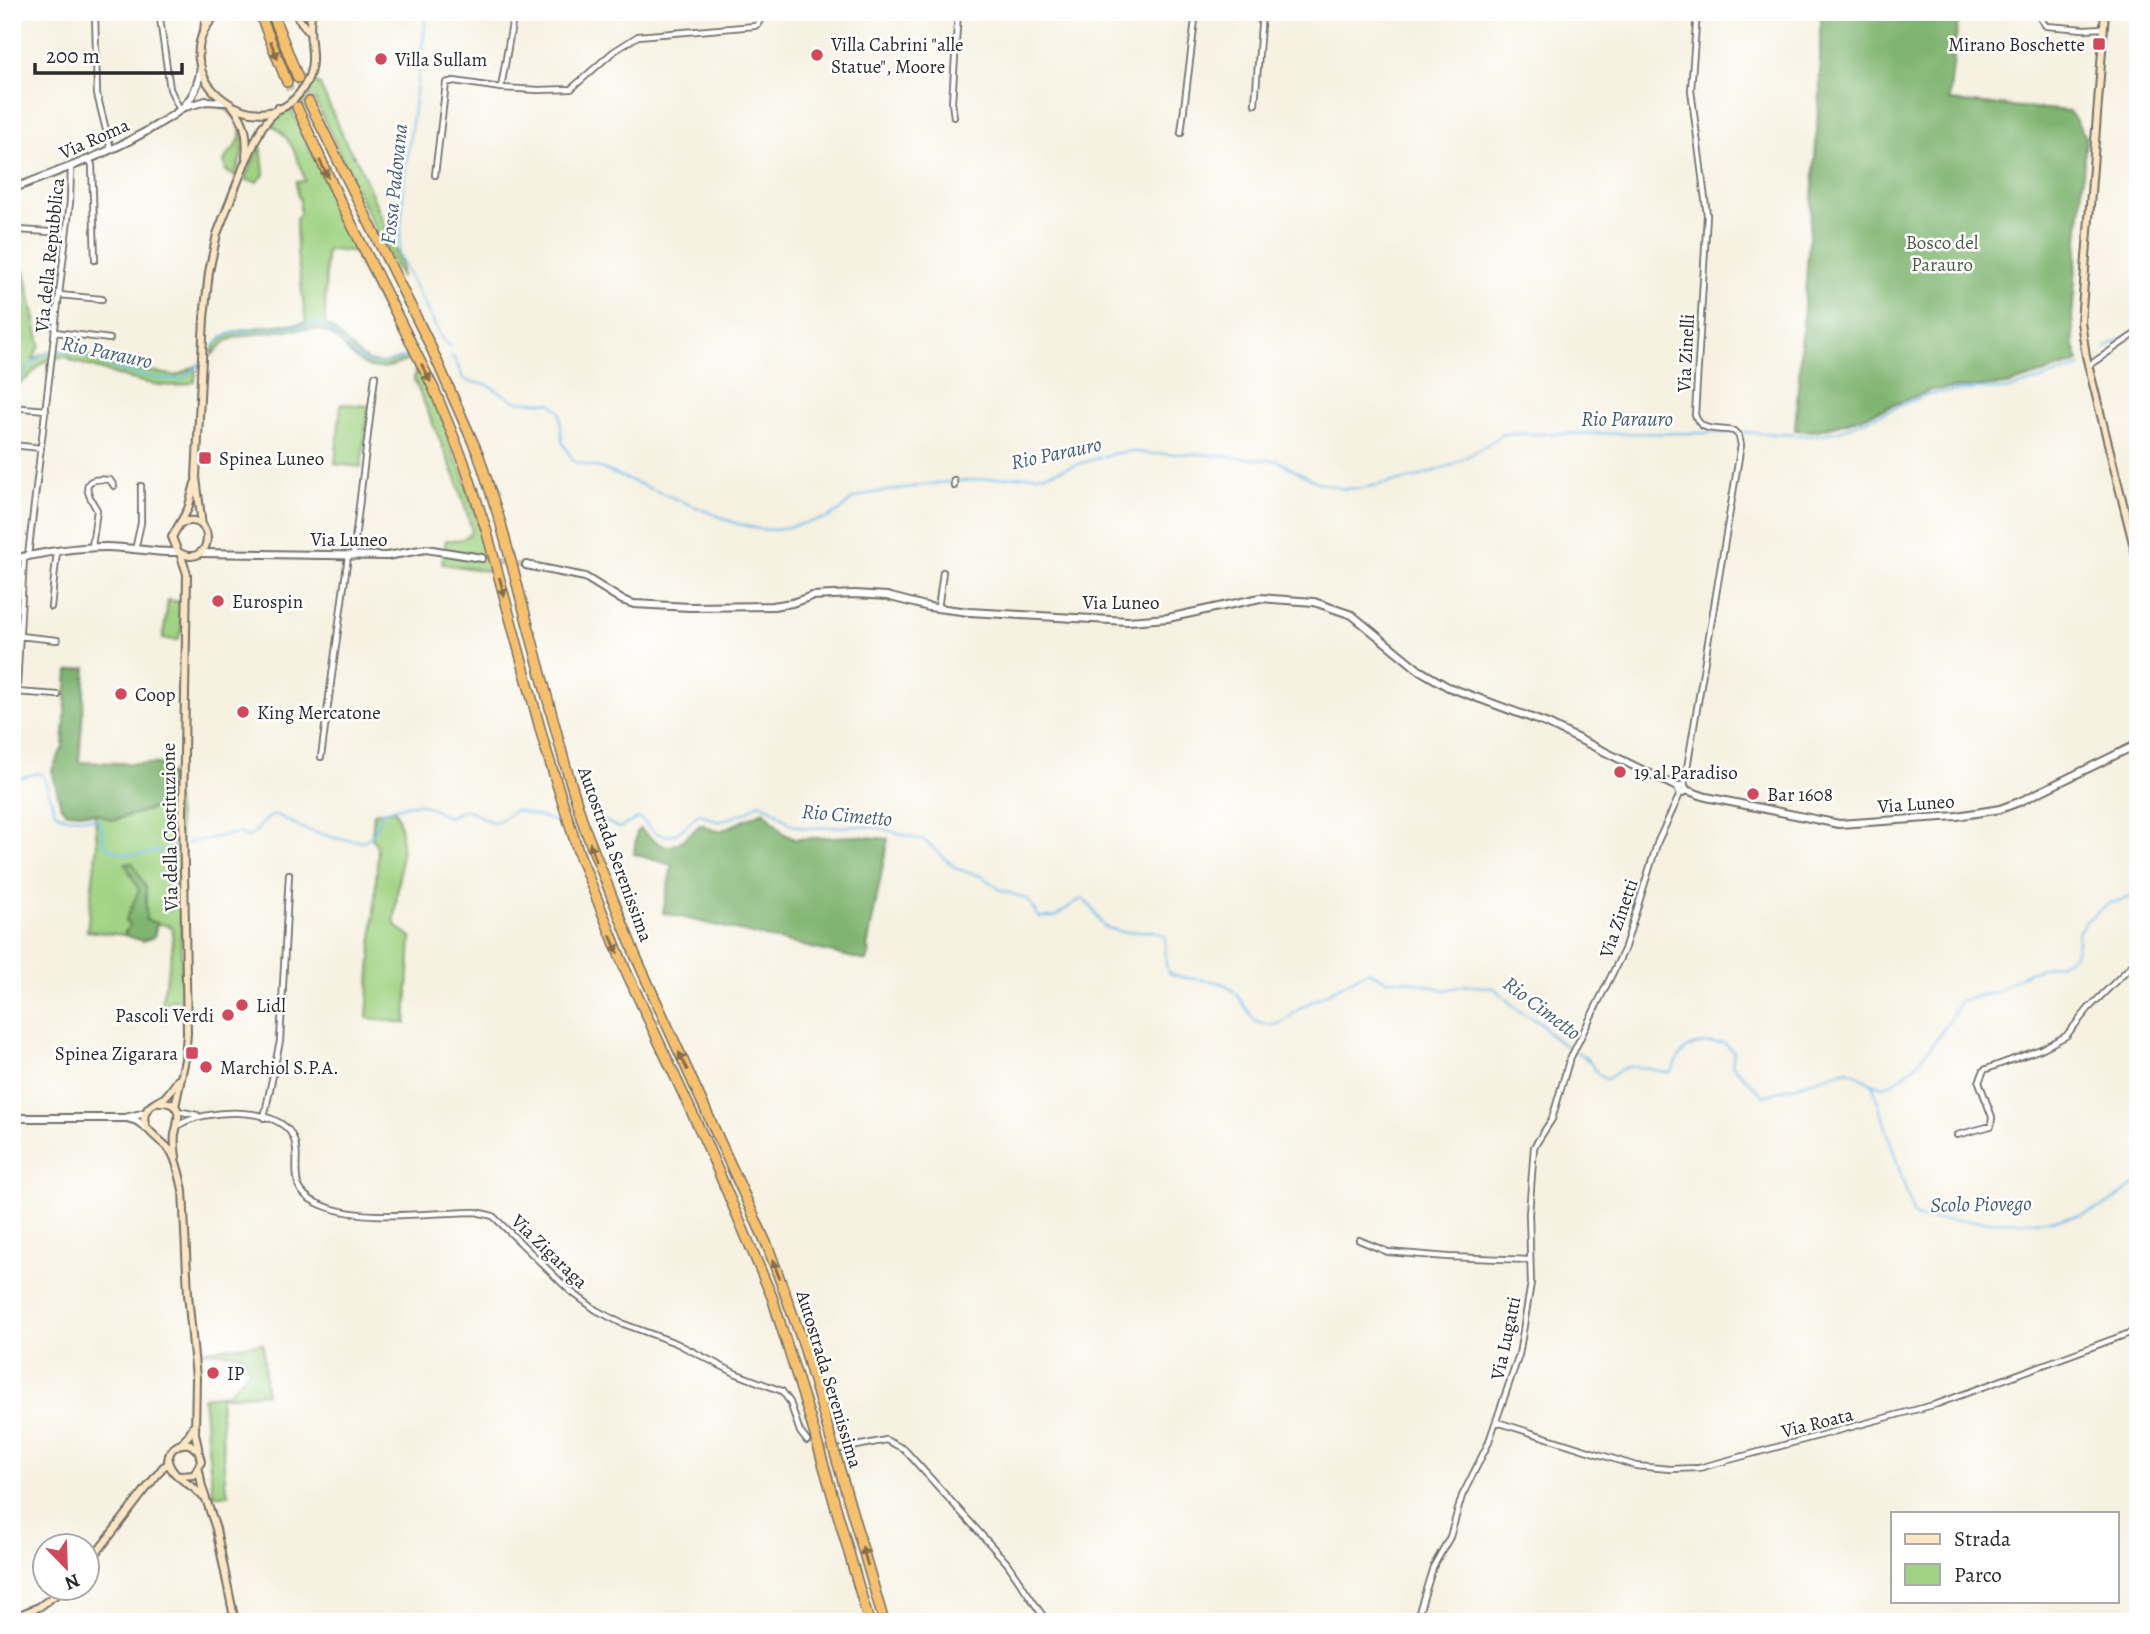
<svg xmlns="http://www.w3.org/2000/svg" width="2150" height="1634" font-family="Alegreya,serif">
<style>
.green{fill:#a0d383;stroke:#667f57;stroke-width:2}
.forest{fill:#80b571;stroke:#56704e;stroke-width:2}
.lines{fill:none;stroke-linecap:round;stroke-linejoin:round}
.stream{stroke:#77bfef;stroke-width:2}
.minor-tunnel{stroke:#cdc9bc;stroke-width:4.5;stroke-dasharray:4.5 2;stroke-linecap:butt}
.tertiary-tunnel{stroke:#cdc9bc;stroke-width:6;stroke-dasharray:6 3;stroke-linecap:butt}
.motorway-tunnel{stroke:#cdc9bc;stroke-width:9;stroke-dasharray:9 4.5;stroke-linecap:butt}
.minor-casing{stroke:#72706a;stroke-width:8}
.tertiary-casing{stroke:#72706a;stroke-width:10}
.secondary-casing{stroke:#72706a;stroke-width:10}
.motorway-casing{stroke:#72706a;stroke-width:12}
.minor{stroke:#fff;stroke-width:4.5}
.tertiary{stroke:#fff;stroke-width:6}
.secondary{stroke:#fce6c4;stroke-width:6}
.motorway{stroke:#f7c06c;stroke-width:9}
.oneway{fill:#876e48}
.poi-dot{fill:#d1495b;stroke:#fff;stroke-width:2.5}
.labels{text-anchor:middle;stroke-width:5;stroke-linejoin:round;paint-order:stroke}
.poi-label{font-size:19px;fill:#2b2b2b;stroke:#fff;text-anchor:start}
.street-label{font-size:19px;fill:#2b2b2b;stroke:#fff}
.park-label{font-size:19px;fill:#4e5d45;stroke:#fff}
.water-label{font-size:21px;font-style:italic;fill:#465f70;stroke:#fff}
</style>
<rect width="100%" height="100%" fill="#fff"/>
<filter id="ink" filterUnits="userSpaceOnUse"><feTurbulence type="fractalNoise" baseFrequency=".0143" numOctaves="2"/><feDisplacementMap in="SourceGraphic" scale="14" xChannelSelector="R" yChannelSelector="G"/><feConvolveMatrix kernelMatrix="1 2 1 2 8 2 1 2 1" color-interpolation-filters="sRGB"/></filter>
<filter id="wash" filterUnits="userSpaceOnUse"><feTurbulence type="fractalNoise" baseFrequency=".00686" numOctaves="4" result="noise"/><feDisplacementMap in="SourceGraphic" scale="28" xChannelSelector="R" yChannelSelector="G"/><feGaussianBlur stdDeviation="1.57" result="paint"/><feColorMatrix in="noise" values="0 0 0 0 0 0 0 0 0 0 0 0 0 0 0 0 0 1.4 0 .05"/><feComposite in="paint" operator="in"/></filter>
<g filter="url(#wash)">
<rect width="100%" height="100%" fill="#f6f1e0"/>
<path class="green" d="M314,82L320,85L347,145L359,164L401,263V277L363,204L315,100L291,109L346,225L397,325V339L353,251L326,250L325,324C343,334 358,363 379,363C391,363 401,358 412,355L413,358C382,371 369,375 345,348C340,341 332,334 324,331C309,325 254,334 237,337L226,341L212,355C214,324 282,326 306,323L297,253L296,218L300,214V198L298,197L296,182L305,181C298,159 292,136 270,124C285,109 303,101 314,82Z
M221,106C252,118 245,151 235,176L226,171L224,162C226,155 230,153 234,148C248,132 237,115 221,106Z
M261,143L264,175L257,182L244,180Z
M25,271L40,345L32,360C57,343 86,353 111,365L112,360L137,369L176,376L196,366L195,381C163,397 104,368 71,361V358C37,351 37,379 12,387V272Z
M416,364C427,386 440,408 447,431C450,445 452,456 461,468L493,572L442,564L446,540C457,540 466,541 472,530L456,478L414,379Z
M341,404L369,406L361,467L335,464Z
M168,600L183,602L181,632L178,640L163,639Z
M176,802L179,827L182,1001L170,1000L160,1010L172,951L173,929L170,926L146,921V888L126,864L140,890L126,921L130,923L124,935L87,931L97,844L95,813L115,820Z
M395,810C410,840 394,891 395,925L411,937L406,1023L367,1018L378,852L376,844L372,838L374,813Z
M263,1343L266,1393L220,1397L225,1483L229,1495H213L203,1397L227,1394L249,1371L244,1357L234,1353L198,1351Z"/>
<path class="forest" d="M1820,12H1959L1949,101L2069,111L2086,137L2072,317L2074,346L2079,362L2007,385L1931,390L1858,419L1815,431L1795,430L1820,91Z
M86,668L79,762L162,764L170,773L176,802L111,820L99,814L67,812L61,807L52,770L63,747L68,671Z
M764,811L783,833L794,839L856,836L888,839L867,948L870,951L867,961L663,913L672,865L634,854L637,831L640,829C670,856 674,848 701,824L715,831L723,830Z
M125,863H133L146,888V920L157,923L154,937L143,941L124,935L130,924L125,922L139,890Z"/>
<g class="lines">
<path class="stream" d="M427,12L404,181L399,255L442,339L450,346
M215,345L223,336L232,333L318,324C340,331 350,360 372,364C383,365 395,359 406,357
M2105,348L2138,329
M451,357L454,358L463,378L467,381L488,385L515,401L551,403L560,411L562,442L574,462L600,468L735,523L759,529L776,530L827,518L840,511L851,500L867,494L938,483L1047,474L1111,454L1130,451L1152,454H1201L1278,461L1317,482L1344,489L1362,488L1415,478L1452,465L1488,445L1502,434L1731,433
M12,380C30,372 35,353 57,351C76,349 95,362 113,368C126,373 171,383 183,378C189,375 194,369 199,364
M1742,432L1813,436L1842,430L1928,394L1980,389L2006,390L2081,367
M12,778L24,777L38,773L43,775L55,812L65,817L96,819L101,825L104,844C127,863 155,852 182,845
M593,824L607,822L619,828L639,818C646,822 649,830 656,833C675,842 687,825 699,813L719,822L747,812L759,803L771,808L792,825L805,828L858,826L879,828L925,841L957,869L981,876L1001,890L1027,899L1039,917H1054L1082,898L1092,908L1104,927L1122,932L1153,931L1165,936L1166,965L1169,973C1187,981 1206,978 1224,984C1237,990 1247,1011 1256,1022L1271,1025L1282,1023L1300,1008L1368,971L1387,980H1406L1445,990L1466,985L1494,988L1520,1012L1541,1023L1551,1036L1572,1050
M187,843L238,833L248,837C260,831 262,816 277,815L304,829L339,839L364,841L374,834L381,813C390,810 414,801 421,804C430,807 438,813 448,817L463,810H468L491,822L499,821L515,810L555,821
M1577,1052C1595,1061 1592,1073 1605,1079C1613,1078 1616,1071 1624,1068C1638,1064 1656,1071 1670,1073C1675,1067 1677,1060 1681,1054C1693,1041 1709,1043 1724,1043L1734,1052L1732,1065L1764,1096L1847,1070C1859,1073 1866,1082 1877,1085C1903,1094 1951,1021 1960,1001L1996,992L2028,972L2061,963L2075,954L2078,943V933L2084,923L2108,904L2132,897L2138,888
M1872,1083L1914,1216L1921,1219C1968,1220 2062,1229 2102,1207C2115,1201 2125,1190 2138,1183"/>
</g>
</g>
<g filter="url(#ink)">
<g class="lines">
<path class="minor-tunnel" d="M807,1441L817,1448L834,1450"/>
<path class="tertiary-tunnel" d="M482,558L526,565"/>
<path class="motorway-tunnel" d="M298,78L309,102
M287,82L297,107"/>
<defs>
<path id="minor" d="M95,12L97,94L111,150
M159,12L170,89L180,110
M768,12H803
M2040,12V18L2046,26L2084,29L2104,28
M501,88L514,12
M1255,104L1262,12
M954,117L952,102L958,12
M1181,133L1196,12
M89,159L92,165L95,260
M435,175L446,83L454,81L501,88L539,90L571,89L613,52L638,36L755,26L758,24L764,12
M18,230L66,233
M59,295L102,299
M55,332L110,339
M2088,366L2138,332
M12,407L46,410
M12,445L41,448
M954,486V480
M92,547L97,510C86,492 78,476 110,480L114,486
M135,550L141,523V486
M28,556L70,202L71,166
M353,556L375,376
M51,607L57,551
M938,609L943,572
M19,636L57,640
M16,692L58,695
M14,742L24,557
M321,757L348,556
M1684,786L1741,445L1739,436L1734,431C1718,427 1702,434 1695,415L1707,215L1691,90L1697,12
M178,1111L197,1115
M264,1118L280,1041L289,874
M179,1125C204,1109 279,1105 293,1137C304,1162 283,1187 317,1203C361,1224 428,1212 476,1212L493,1216L569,1290L596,1310L621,1323L676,1343L737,1374L782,1391L790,1402L800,1432L807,1441
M1957,1135L1991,1126L1992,1117L1979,1082L1984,1070L2041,1049L2066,1036L2089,1008L2138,959
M1359,1240L1388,1252L1448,1257L1530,1260
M1497,1422L1636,1466L1670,1469L1699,1468L1937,1404L2138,1330
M842,1449L886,1440L904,1449L1007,1563L1047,1622
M1416,1622L1433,1567L1450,1537L1462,1496L1488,1444L1519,1355L1531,1283L1529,1214L1534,1147L1552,1119L1569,1061L1624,950L1658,841L1681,792"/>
<path id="tertiary" d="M185,107L206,101L224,102
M12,189C61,170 112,153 157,125C166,119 177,114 184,106C195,95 199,82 201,67
M200,553L387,556L426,549L482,558
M12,559C43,553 74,547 106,547C131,547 152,553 178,552
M526,565L585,577L622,600L634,604L690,607L773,606L792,603L812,596L855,594L887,596L929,607L969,612L1128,621L1168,618L1260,598L1314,602L1352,615L1419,670L1448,687L1548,724L1679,788
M1678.5 789a3.5 3.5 0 1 1 7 0a3.5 3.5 0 1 1-7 0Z
M1686,790L1706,797L1839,824L1957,816L2000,809L2019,802L2138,744
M12,1118H125L145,1113
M127,1118L137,1121L146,1128"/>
<path id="secondary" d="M219,12C152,74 268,160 307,81C319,56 305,36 312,12
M294,12L308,31
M2105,12L2081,322L2086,356L2138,563
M204,31L206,12
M234,108C246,123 248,138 246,157
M181,523C218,509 214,572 178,552L172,537L188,509L195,483
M202,526L196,477L204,318L209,272L217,234L245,163L262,127L278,108
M178,1080C174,1086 170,1092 165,1097C159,1102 151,1103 147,1110C135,1129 163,1139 172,1153C178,1164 180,1177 183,1190L188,1294L196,1378L195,1433L201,1462L194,1475L179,1476
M160,1102C184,1102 179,1118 175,1134C174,1142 175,1150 176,1157
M175,1107L185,1059L187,1033L183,815L187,574L180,553
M181,1444L189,1435L193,1426
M199,1452L190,1444C177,1442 169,1449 168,1461C172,1478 193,1484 203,1497
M199,1470L202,1487L216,1529L235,1622
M88,1564L163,1467L168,1464
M12,1618L39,1607L65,1588"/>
<path id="motorway" d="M273,15L298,78
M262,19L287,82
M309,102L429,343L479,456L501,524L565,764L585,829L636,957L768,1247L803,1343L884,1622
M297,107L339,199L434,389L463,460L486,529L544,743L579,854L625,969L707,1145L772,1297L810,1418L869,1622"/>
</defs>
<use href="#minor" class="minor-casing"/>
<use href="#tertiary" class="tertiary-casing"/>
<use href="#secondary" class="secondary-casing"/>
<use href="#motorway" class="motorway-casing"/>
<use href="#minor" class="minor"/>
<use href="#tertiary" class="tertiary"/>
<use href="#secondary" class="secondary"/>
<use href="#motorway" class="motorway"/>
</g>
<defs><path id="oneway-solid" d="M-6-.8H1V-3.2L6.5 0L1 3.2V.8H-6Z" transform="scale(1.75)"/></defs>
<g class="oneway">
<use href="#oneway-solid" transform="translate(274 50) rotate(68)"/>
<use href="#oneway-solid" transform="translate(324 169) rotate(64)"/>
<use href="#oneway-solid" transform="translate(426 373) rotate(63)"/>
<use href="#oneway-solid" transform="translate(502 587) rotate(75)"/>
<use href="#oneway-solid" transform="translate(593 852) rotate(-109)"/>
<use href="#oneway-solid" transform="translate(614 944) rotate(67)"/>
<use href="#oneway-solid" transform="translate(683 1061) rotate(-115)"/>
<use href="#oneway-solid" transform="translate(776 1269) rotate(-111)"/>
<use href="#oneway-solid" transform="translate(865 1556) rotate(-106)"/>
</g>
</g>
<g class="poi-dot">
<rect x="2092" y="37" width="14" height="14" rx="3.5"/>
<circle cx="817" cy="55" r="7"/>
<circle cx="381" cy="59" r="7"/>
<rect x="198" y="451" width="14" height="14" rx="3.5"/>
<circle cx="218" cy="601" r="7"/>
<circle cx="121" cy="694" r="7"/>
<circle cx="243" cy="712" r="7"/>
<circle cx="1620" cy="772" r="7"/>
<circle cx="1753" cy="794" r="7"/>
<circle cx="242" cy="1005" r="7"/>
<circle cx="228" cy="1015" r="7"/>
<rect x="185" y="1046" width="14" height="14" rx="3.5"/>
<circle cx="206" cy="1067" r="7"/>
<circle cx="213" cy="1373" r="7"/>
</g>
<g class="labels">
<g class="poi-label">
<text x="831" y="51">Villa Cabrini "alle<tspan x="831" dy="22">Statue", Moore</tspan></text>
<text x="2085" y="51" text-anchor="end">Mirano Boschette</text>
<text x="395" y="66">Villa Sullam</text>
<text x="219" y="465">Spinea Luneo</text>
<text x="232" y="608">Eurospin</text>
<text x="135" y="701">Coop</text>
<text x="257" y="719">King Mercatone</text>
<text x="1634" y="779">19 al Paradiso</text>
<text x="1767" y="801">Bar 1608</text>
<text x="256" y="1012">Lidl</text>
<text x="214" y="1022" text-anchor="end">Pascoli Verdi</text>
<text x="178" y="1060" text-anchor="end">Spinea Zigarara</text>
<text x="220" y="1074">Marchiol S.P.A.</text>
<text x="227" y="1380">IP</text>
</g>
<g class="street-label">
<text transform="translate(94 138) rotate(-24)" y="7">Via Roma</text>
<text transform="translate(49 255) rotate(-84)" y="7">Via della Repubblica</text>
<text transform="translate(1685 353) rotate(-87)" y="7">Via Zinelli</text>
<text x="349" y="546">Via Luneo</text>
<text x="1121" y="609">Via Luneo</text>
<text transform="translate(1916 803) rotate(-4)" y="7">Via Luneo</text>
<text transform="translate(169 827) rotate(-91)" y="7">Via della Costituzione</text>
<text transform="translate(616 854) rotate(70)" y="7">Autostrada Serenissima</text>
<text transform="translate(1618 918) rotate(-71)" y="7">Via Zinetti</text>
<text transform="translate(550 1251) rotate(44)" y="7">Via Zigaraga</text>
<text transform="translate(1505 1338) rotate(-78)" y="7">Via Lugatti</text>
<text transform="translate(830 1379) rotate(73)" y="7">Autostrada Serenissima</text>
<text transform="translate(1817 1422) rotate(-14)" y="7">Via Roata</text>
</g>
<g class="park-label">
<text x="1942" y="249">Bosco del<tspan x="1942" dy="22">Parauro</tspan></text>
</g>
<g class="water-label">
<text transform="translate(394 184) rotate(-84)" y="7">Fossa Padovana</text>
<text transform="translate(107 352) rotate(12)" y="7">Rio Parauro</text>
<text x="1627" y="426">Rio Parauro</text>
<text transform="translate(1056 453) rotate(-12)" y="7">Rio Parauro</text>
<text transform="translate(847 815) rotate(5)" y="7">Rio Cimetto</text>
<text transform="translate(1542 1008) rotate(37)" y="7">Rio Cimetto</text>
<text transform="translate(1981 1204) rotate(-1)" y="7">Scolo Piovego</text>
</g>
</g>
<rect width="2150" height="1634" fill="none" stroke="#fff" stroke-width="42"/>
<rect x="1891" y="1512" width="228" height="91" fill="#ffffff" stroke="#aaaaaa" stroke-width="2"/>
<rect x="1905" y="1534" width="35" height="10" fill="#fce6c4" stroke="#aaaaaa" stroke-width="2"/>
<text x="1954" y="1546" font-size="21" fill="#2b2b2b">Strada</text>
<rect x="1905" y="1564" width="35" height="21" fill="#a0d383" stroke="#aaaaaa" stroke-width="2"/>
<text x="1954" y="1582" font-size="21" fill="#2b2b2b">Parco</text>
<g transform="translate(66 1567) rotate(157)"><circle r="33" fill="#ffffff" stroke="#aaaaaa" stroke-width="2"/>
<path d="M0-5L12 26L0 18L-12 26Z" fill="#d1495b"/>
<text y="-10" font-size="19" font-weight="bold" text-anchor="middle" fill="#2b2b2b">N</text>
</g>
<path d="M35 63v10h147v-10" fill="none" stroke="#2b2b2b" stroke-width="3.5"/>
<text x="46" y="63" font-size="21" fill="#2b2b2b" stroke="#ffffff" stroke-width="5" paint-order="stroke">200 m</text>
</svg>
